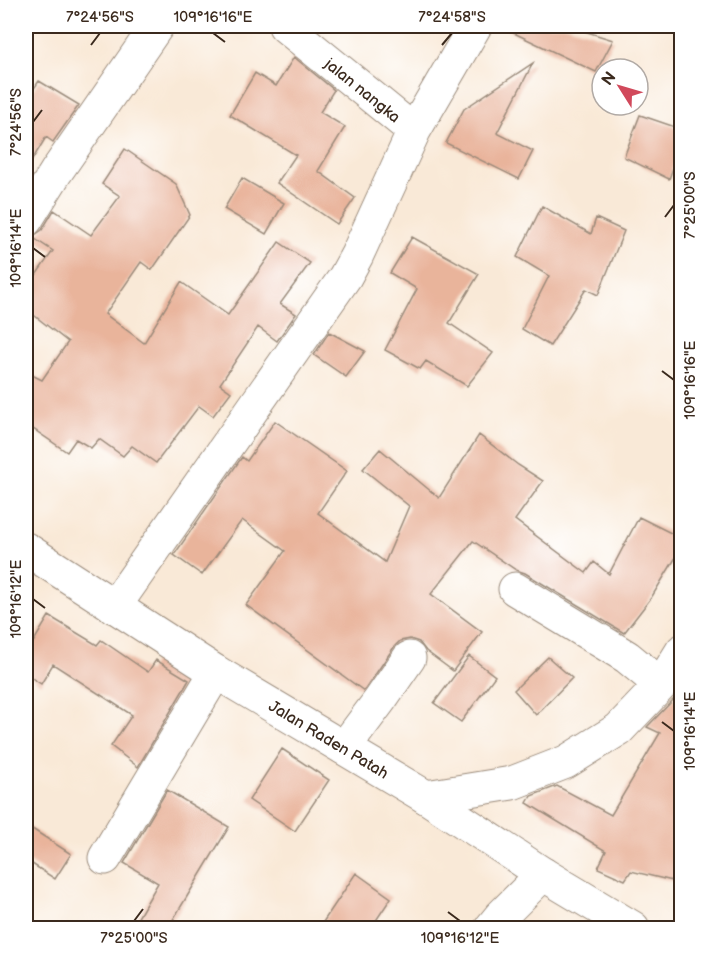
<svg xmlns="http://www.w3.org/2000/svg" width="707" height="954" font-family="'Balsamiq Sans',sans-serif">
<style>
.building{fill:#e9b49b}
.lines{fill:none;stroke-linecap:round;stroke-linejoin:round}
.minor-casing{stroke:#9a8a7a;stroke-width:35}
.primary-casing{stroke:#9a8a7a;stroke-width:35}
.minor{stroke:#fff;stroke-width:33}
.primary{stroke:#fff;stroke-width:33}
.ticks{fill:none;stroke:#3b2a1e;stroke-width:2}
.labels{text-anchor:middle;stroke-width:6;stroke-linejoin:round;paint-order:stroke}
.street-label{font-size:16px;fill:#3b2a1e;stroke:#fff}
.neatline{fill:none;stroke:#3b2a1e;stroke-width:2}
.ticks-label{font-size:15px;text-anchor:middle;fill:#3b2a1e}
</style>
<rect width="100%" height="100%" fill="#fff"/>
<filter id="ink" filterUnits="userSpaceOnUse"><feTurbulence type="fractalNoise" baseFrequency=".0167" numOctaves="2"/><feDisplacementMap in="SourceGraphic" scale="12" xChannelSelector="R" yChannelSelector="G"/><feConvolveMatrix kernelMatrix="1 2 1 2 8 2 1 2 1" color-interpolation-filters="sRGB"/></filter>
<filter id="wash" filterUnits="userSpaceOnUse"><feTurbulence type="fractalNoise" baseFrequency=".008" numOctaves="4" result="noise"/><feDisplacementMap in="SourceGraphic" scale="24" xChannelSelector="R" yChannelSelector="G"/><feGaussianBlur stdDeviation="1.35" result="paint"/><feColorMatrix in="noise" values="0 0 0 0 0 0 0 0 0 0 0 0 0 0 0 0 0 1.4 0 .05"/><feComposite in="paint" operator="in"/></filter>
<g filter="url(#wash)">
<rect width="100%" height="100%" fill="#f9e9d7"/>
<g id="blocks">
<path class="building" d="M499,26H568L613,40L596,72Z
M294,57L334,90L320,112L345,127L318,171L355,198L337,224L277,183L296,155L230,115L255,73L276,86Z
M533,63L497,133L533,151L519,179L446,143L464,109Z
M39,81L79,105L53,142L46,137L26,170V100Z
M640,115L681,129V146L669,179L624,157Z
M125,149L176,184L190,215L152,270L141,262L105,314L144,343L181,282L228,315L279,242L310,263L280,304L296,314L277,341L258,327L220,384L231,392L213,416L199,406L156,463L132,446L123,456L99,439L91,448L76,439L67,452L26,424V372L42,380L68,342L26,309V289L53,251L32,237L42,230L54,210L91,235L120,196L102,184Z
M242,178L284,203L266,234L224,209Z
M542,206L591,234L596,218L624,231L598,295L586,289L550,346L522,329L549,276L517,257Z
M412,237L479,274L449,323L493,353L467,386L426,361L420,369L385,350L417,289L390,273Z
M329,332L365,351L346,377L314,355Z
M275,421L347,471L318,513L385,562L409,506L363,469L380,449L439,498L479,435L518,465L543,481L515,520L586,573L594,562L609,574L639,517L681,538V549L651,598L624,633L525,573L516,570L473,541L431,594L482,632L453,671L426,651L419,642L410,639L400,641L394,647L364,691L246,605L285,551L242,520L202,575L174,555L242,457L247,461Z
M49,616L97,645L101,640L148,672L156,660L189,680L138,767L111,746L132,715L53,664L41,684L26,674V654Z
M469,656L495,676L461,722L434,703Z
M548,657L572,678L536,715L514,690Z
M681,687V883L631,871L625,880L598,868L606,851L527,803L531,796L557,786L611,815L660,733L647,727L675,698Z
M282,749L329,780L295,831L249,800Z
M167,790L229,827L168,928H132L158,883L124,863Z
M26,825L71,854L55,879L26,860Z
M356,873L391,898L371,928H319Z"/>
</g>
</g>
<g filter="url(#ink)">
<use href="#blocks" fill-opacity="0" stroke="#9a8a7a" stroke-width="1.5"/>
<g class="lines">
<defs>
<path id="minor" d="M285,26L414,131
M26,220L56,172L157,26
M515,589L627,657L661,685
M114,607L345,277L357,255L414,131L475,26
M344,748L380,700L409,658
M426,797L512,783L566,762L619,729L661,685L682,651
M105,858L216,672
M491,928L500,917L543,874"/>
<path id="primary" d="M26,549L216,672L426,797L543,874L633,928"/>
</defs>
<use href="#minor" class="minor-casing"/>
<use href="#primary" class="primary-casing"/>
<use href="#minor" class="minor"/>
<use href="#primary" class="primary"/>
</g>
</g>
<path class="ticks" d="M213,33L225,42M91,45L100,33M442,45L452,33M33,122L42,110M665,217L674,205M33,248L45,257M662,371L674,380M33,599L45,608M662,722L674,731M448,912L460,921M134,921L143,909"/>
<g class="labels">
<g class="street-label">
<text transform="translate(363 90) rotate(39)" y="6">jalan nangka</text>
<text transform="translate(329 739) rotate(31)" y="6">Jalan Raden Patah</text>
</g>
</g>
<rect width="707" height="954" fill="none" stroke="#fff" stroke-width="66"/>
<g transform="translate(620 87) rotate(307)"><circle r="28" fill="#ffffff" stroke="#b1aaa5" stroke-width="1.5"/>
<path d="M0-4.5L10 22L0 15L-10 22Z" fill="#d1495b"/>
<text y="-9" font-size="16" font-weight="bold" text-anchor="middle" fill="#3b2a1e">N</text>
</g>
<rect x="33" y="33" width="641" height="888" class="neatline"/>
<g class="ticks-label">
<text x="100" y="22">7°24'56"S</text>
<text x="213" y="22">109°16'16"E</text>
<text x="452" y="22">7°24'58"S</text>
<text transform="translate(16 122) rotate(-90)" y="5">7°24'56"S</text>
<text transform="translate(690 205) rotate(-90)" y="5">7°25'00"S</text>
<text transform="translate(16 248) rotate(-90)" y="5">109°16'14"E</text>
<text transform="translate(690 380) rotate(-90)" y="5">109°16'16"E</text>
<text transform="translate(16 599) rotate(-90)" y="5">109°16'12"E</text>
<text transform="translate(690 731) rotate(-90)" y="5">109°16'14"E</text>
<text x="134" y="943">7°25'00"S</text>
<text x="460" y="943">109°16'12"E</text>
</g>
</svg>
